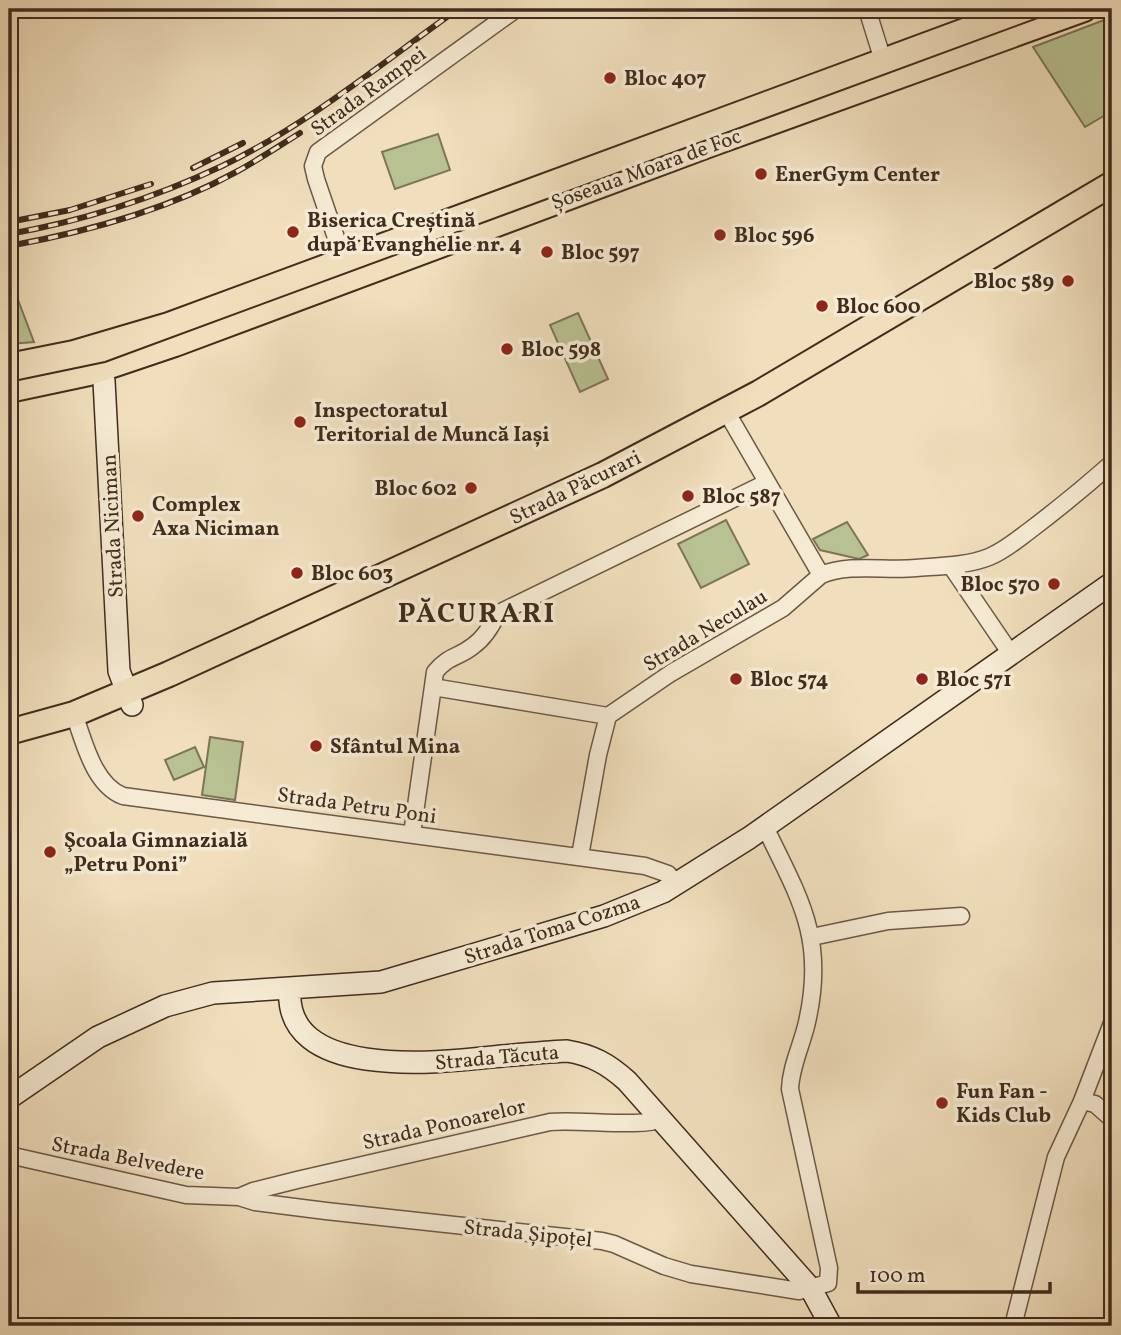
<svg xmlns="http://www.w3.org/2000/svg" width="1121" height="1335" font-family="Vollkorn,serif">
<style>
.green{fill:#b8c192;stroke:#7c7658;stroke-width:2}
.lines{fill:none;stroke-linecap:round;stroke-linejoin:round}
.street-casing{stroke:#6d5845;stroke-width:19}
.secondary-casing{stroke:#412c1d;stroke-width:24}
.primary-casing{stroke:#412c1d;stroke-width:28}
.street{stroke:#f5ead3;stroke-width:16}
.secondary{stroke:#f5ead3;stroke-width:21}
.primary{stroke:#f0debc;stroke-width:24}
.tram{stroke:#412c1d;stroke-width:2}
.rail-casing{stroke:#412c1d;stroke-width:6}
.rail{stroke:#f5ead3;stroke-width:3.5;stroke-dasharray:10;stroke-linecap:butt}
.poi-dot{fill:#8f2418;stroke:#f5ead3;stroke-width:2.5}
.labels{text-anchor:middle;stroke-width:7;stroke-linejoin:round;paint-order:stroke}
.poi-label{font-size:21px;font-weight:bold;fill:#412c1d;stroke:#f5ead3;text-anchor:start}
.street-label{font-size:21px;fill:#412c1d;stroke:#f5ead3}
.district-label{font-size:28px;font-weight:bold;letter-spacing:2px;fill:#412c1d;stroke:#f5ead3}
</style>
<rect width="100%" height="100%" fill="#f0debc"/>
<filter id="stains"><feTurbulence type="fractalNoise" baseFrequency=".00286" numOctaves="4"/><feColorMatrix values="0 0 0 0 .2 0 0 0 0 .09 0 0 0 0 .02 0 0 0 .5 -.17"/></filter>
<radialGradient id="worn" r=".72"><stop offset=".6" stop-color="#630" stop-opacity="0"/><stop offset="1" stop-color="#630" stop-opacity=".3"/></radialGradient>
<path class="green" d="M1112,17V111L1085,127L1033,47Z
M438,134L450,170L395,189L382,152Z
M12,284L34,342L9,344V285Z
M578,313L608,379L580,392L550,325Z
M726,520L749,564L701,588L678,544Z
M847,522L868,555L859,559L820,550L813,539Z
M210,737L243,742L235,800L202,795Z
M195,747L204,767L174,780L165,760Z"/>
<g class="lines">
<defs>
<path id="street" d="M867,9L886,70
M346,267L316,179L313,166L318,152L516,9
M951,566L1011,654
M821,575C850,563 885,571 916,568C940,566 966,566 989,557C1004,551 1017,540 1029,531C1058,509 1085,487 1112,463
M433,687L608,716
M74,714C84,741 93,784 123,796L645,866L668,874L676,884
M412,834L435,672C449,655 458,658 473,646C483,639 492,625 497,614L766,483
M580,856L598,755L608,716L671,673L783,608L821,575L726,411
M812,937L888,921L961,916
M1082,1101L1095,1104L1112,1119
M9,1155L186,1195L239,1197L255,1202L326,1211L602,1241L614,1244L664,1266L691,1274L799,1291L828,1283L829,1268L790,1089C791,1065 802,1045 807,1022C826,939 800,899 765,827
M239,1197L253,1191L297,1180L550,1122C577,1119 643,1128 661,1119
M1013,1326L1056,1157L1082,1101L1112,1023"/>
<path id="secondary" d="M96,356L104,381L105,400L119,671L132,705
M290,988C282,1083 445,1062 502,1056C524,1054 546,1052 567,1051C592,1055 608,1064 627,1081L811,1289L831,1326
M9,1098L98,1037L165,1006L213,993L381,982L604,916L663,892L749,838L1112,583"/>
<path id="primary" d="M9,366L74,353L169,325L1024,9
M9,390L89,373L175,344L711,144L1084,9
M9,732L74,714L169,674L603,475L759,393L1112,184"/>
</defs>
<use href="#street" class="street-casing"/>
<use href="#secondary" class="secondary-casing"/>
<use href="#primary" class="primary-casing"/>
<use href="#street" class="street"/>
<use href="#secondary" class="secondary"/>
<use href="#primary" class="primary"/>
<path class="tram" d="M9,382L105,362L1062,9"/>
<defs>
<path id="rail" d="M193,168L243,143
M9,222L70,210L151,184
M9,234C83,221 154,198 222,166C307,125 382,63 458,9
M9,246C86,232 167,210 236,172C258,160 279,146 300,133"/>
</defs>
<use href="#rail" class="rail-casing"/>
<use href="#rail" class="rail"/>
</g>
<g class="poi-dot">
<circle cx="610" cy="78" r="7"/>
<circle cx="761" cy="174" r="7"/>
<circle cx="293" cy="232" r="7"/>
<circle cx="720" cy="235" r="7"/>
<circle cx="547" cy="252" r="7"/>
<circle cx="1068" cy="281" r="7"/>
<circle cx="822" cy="306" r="7"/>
<circle cx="507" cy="349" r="7"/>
<circle cx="300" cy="422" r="7"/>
<circle cx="471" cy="488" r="7"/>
<circle cx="688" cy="496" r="7"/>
<circle cx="138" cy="516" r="7"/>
<circle cx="297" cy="573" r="7"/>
<circle cx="1054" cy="584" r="7"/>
<circle cx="736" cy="679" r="7"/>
<circle cx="922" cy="679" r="7"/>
<circle cx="316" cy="746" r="7"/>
<circle cx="50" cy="852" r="7"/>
<circle cx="942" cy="1103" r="7"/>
</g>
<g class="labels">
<g class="poi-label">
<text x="624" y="85">Bloc 407</text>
<text x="775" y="181">EnerGym Center</text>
<text x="307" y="227">Biserica Creștină<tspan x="307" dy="24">după Evanghelie nr. 4</tspan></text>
<text x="734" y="242">Bloc 596</text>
<text x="561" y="259">Bloc 597</text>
<text x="1054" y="288" text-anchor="end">Bloc 589</text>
<text x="836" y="313">Bloc 600</text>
<text x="521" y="356">Bloc 598</text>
<text x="314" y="417">Inspectoratul<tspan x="314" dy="24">Teritorial de Muncă Iași</tspan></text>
<text x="457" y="495" text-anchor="end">Bloc 602</text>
<text x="702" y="503">Bloc 587</text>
<text x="152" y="511">Complex<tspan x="152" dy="24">Axa Niciman</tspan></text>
<text x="311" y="580">Bloc 603</text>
<text x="1040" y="591" text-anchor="end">Bloc 570</text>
<text x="750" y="686">Bloc 574</text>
<text x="936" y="686">Bloc 571</text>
<text x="330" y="753">Sfântul Mina</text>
<text x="64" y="847">Şcoala Gimnazială<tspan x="64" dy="24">„Petru Poni”</tspan></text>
<text x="956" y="1098">Fun Fan -<tspan x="956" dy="24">Kids Club</tspan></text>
</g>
<g class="street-label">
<text transform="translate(368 91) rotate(-36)" y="7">Strada Rampei</text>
<text transform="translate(646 169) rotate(-20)" y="7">Șoseaua Moara de Foc</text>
<text transform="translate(575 487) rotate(-26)" y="7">Strada Păcurari</text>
<text transform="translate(112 526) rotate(-93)" y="7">Strada Niciman</text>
<text transform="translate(705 630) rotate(-31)" y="7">Strada Neculau</text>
<text transform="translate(357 805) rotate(8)" y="7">Strada Petru Poni</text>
<text transform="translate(552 929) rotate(-18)" y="7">Strada Toma Cozma</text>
<text transform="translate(497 1057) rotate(-5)" y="7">Strada Tăcuta</text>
<text transform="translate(444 1124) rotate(-13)" y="7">Strada Ponoarelor</text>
<text transform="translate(128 1158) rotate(11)" y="7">Strada Belvedere</text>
<text transform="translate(528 1233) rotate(6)" y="7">Strada Șipoțel</text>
</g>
<g class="district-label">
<text x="477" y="622">PĂCURARI</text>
</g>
</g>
<rect width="1121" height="1335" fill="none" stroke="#f0debc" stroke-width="35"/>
<rect x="10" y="10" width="1100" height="1314" fill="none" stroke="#412c1d" stroke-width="3.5"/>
<rect x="18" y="18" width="1086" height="1300" fill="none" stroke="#412c1d" stroke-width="2"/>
<path d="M858 1282v10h192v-10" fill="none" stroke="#412c1d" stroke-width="3.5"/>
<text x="869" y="1282" font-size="21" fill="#412c1d" stroke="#f5ead3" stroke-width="5" paint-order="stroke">100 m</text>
<rect width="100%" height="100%" filter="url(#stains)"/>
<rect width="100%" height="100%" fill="url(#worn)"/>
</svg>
